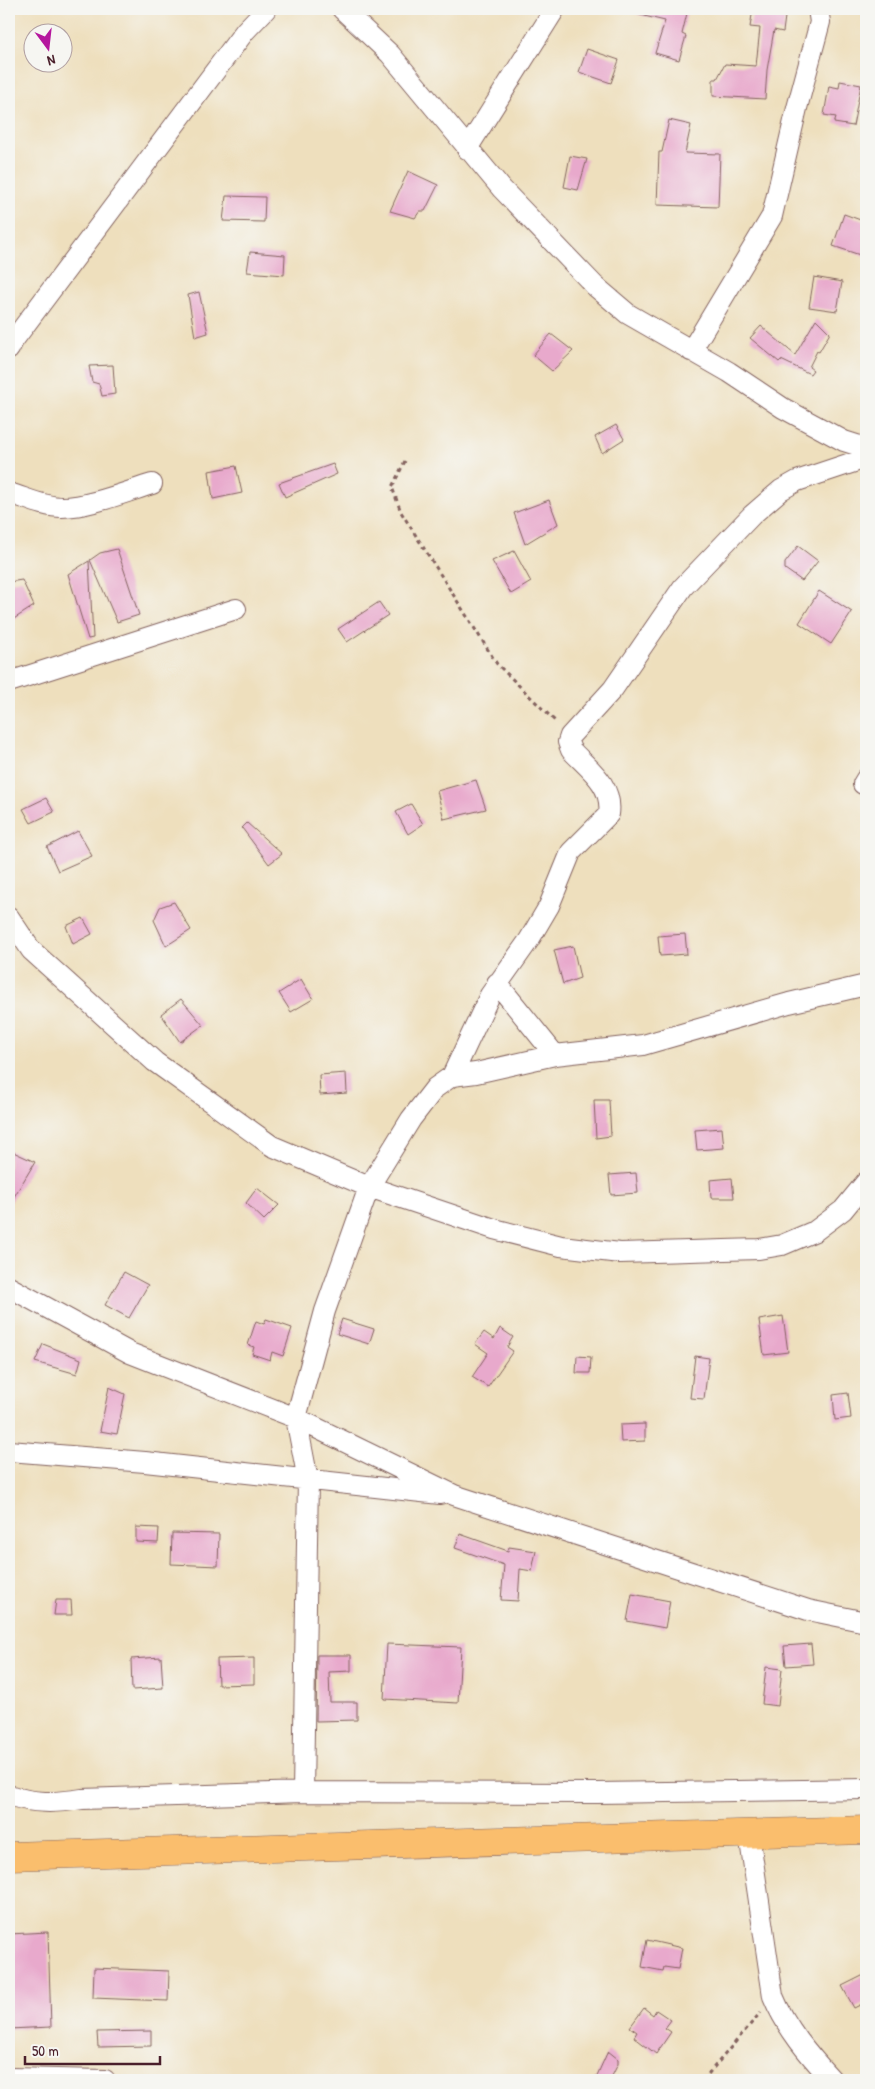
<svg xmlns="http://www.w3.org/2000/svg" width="875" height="2089" font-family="'Patrick Hand',sans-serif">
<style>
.building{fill:#e8a9cc}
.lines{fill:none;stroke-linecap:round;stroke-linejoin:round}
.street-casing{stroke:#83625e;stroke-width:22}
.primary-casing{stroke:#83625e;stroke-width:29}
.path{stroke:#83625e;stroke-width:3;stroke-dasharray:4 4;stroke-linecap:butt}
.street{stroke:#fff;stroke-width:20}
.primary{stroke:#fabe6d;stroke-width:28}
</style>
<rect width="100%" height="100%" fill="#f6f6f2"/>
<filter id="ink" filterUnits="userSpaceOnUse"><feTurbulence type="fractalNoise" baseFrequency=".02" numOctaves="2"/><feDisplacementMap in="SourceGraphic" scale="10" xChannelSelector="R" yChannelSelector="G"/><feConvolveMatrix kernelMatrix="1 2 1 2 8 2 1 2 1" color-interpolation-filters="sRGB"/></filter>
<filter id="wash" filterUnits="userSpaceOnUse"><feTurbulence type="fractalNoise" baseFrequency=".0096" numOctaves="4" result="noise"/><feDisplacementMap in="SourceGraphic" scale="20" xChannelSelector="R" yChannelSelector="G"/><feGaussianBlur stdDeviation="1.12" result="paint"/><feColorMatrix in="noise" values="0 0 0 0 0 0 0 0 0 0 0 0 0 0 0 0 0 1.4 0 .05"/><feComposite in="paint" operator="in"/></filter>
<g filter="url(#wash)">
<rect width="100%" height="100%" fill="#eedfbd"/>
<g id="blocks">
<path class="building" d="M637,9H688L682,34L686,36L679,60L655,53L665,21L636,14Z
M753,9H786L783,32L774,30L767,70L765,99L713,96V79H717L725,64L756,66L760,28L750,27Z
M587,49L619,60L611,83L579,72Z
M840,81L861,85L853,126L834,123L836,117L824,115L829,86L839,88Z
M669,120L691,125L685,153L720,154L718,207L657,205L659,152H662Z
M570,156L587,159L578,190L564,187Z
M408,171L438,185L425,211H420L415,218L390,211Z
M226,196L265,197L264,222L223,221Z
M844,214L866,222V257L833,246Z
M250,252L285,255L284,275L247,272Z
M814,277L842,282L837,311L809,307Z
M199,292L208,333L195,337L188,295Z
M816,319L830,333L819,352L817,351L809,367L813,370L810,374L781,360L779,362L750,338L761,326L795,355Z
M551,334L573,351L552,371L533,355Z
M113,365L115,394L102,396L99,384L92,382L89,366Z
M616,425L624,439L602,453L595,437Z
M333,464L337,474L285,497L279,483Z
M236,466L242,493L213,499L209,471Z
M549,500L558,524L525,544L514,513Z
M798,546L818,561L802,581L785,569V563Z
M117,549L139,615L117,622L90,560L100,553Z
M514,551L531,582L511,594L492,561Z
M89,561L93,638L88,639L68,574Z
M22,580L34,606L9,622V582Z
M819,591L852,612L831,644L799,623Z
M379,602L388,615L347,642L338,629Z
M476,780L486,809L444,819L437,791Z
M46,798L54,812L31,823L23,809Z
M411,804L423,824L408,834L396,812Z
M247,823L282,854L269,864L242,828Z
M78,831L92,856L58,871L47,847Z
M174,902L191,930L166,946L154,920L160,907Z
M83,918L92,934L73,944L66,926Z
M685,934L687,954L660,956L658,936Z
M573,946L580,978L563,984L554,950Z
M301,979L313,999L291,1012L279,993Z
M181,999L203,1025L180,1042L161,1014Z
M346,1073L347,1093L320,1095L319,1075Z
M594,1100H609L611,1136L596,1138Z
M722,1128L724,1148L697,1150L695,1130Z
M9,1150L35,1162L9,1205Z
M636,1173L638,1193L611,1195L609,1175Z
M732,1178L734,1198H711L710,1180Z
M257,1188L279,1205L264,1220L246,1203Z
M124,1272L148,1285L129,1318L105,1305Z
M783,1316L788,1352L764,1355L759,1320Z
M266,1319L292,1328L283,1356L272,1352L270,1360L252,1354L254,1347L248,1345L256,1321L264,1324Z
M342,1319L374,1329L369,1344L337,1334Z
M500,1328L513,1337L507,1347L513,1351L488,1387L472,1377L488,1353L475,1344L484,1332L494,1339Z
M43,1344L81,1359L77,1374L35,1362Z
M577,1356L591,1357L590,1373H576Z
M695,1356L709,1358L704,1399L690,1398Z
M109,1387L125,1394L117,1434L100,1431Z
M848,1393L851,1418L835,1420L833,1395Z
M645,1424V1441L621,1442L620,1425Z
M136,1527L159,1528L158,1543L136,1542Z
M172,1533L219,1534L218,1566L171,1564Z
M460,1534L508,1551L509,1547L536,1551L532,1571L520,1569L518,1601L501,1600L504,1565L455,1548Z
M632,1594L670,1601L665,1628L627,1621Z
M56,1600H71L72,1615H54Z
M387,1644L461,1647L458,1703L384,1699Z
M811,1644L813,1664L786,1666L784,1646Z
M317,1655H351V1671L329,1672L330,1702H357V1720L316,1721Z
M161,1657L163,1688L132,1690L131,1659Z
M254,1658V1684L218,1685L217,1659Z
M766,1667L782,1669L778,1706L762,1704Z
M48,1932L51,2027L9,2029V1934Z
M647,1940L682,1948L678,1969L664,1967L663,1971L642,1967Z
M94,1968L169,1971L168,2001L93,1998Z
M866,1974V2002L854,2008L842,1986Z
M644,2008L653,2015L656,2010L671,2020L665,2028L671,2032L656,2054L634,2037L637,2032L630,2027Z
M151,2031V2046L98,2047L97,2032Z
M608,2051L618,2059V2064L610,2080H595Z"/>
</g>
</g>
<g filter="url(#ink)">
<use href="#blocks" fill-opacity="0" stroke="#83625e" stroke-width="1"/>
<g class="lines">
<defs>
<path id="street" d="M342,9L390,54L502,189L595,286L628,314L729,372L783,408L844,441L866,448
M467,149L555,9
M9,349L13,341L245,31L266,9
M691,351L772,216L797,108L820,22L818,9
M9,493C26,498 44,507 62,507C88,507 126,492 152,484
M9,682L236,609
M863,784L866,779
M9,917L31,950L155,1062L272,1146L369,1187L494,1229L561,1246L620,1253L759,1249L782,1245L815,1231L843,1210L866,1182
M497,983L555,1055
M452,1076L490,995L529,940L549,906L571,852L609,814C613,785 589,769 571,750L568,742L570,736L613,689L683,587L752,515L781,490L797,481L866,458
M9,1287L130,1353L296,1418L454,1495L808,1610L866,1622
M9,1451L145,1462L440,1494
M303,1792L308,1480L296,1418L325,1311L369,1187L411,1119L435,1088L452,1076L476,1073L555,1055L643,1045L789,1003L866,985
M9,1795C34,1804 56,1803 82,1799L303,1792L597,1793L866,1789
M749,1834L773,1996C786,2028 809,2055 832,2080
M9,2078L105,2080"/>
<path id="primary" d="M9,1856L866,1830"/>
</defs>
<use href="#street" class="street-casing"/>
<use href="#primary" class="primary-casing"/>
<path class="path" d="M405,461L392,487L401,512L497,664L557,723
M703,2080L761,2012"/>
<use href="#street" class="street"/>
<use href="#primary" class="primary"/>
</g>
</g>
<rect width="875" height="2089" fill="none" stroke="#f6f6f2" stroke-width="30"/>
<g transform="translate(48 48) rotate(165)"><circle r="24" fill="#f6f6f2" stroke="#b1a0a2"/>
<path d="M0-4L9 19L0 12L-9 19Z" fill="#b5179e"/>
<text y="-8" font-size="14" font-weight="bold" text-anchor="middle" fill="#4a1f2b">N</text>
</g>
<path d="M25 2056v8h135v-8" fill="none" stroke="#4a1f2b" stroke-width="2.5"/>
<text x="32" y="2056" font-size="15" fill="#4a1f2b" stroke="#f6f6f2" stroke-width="4" paint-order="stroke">50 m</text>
</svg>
